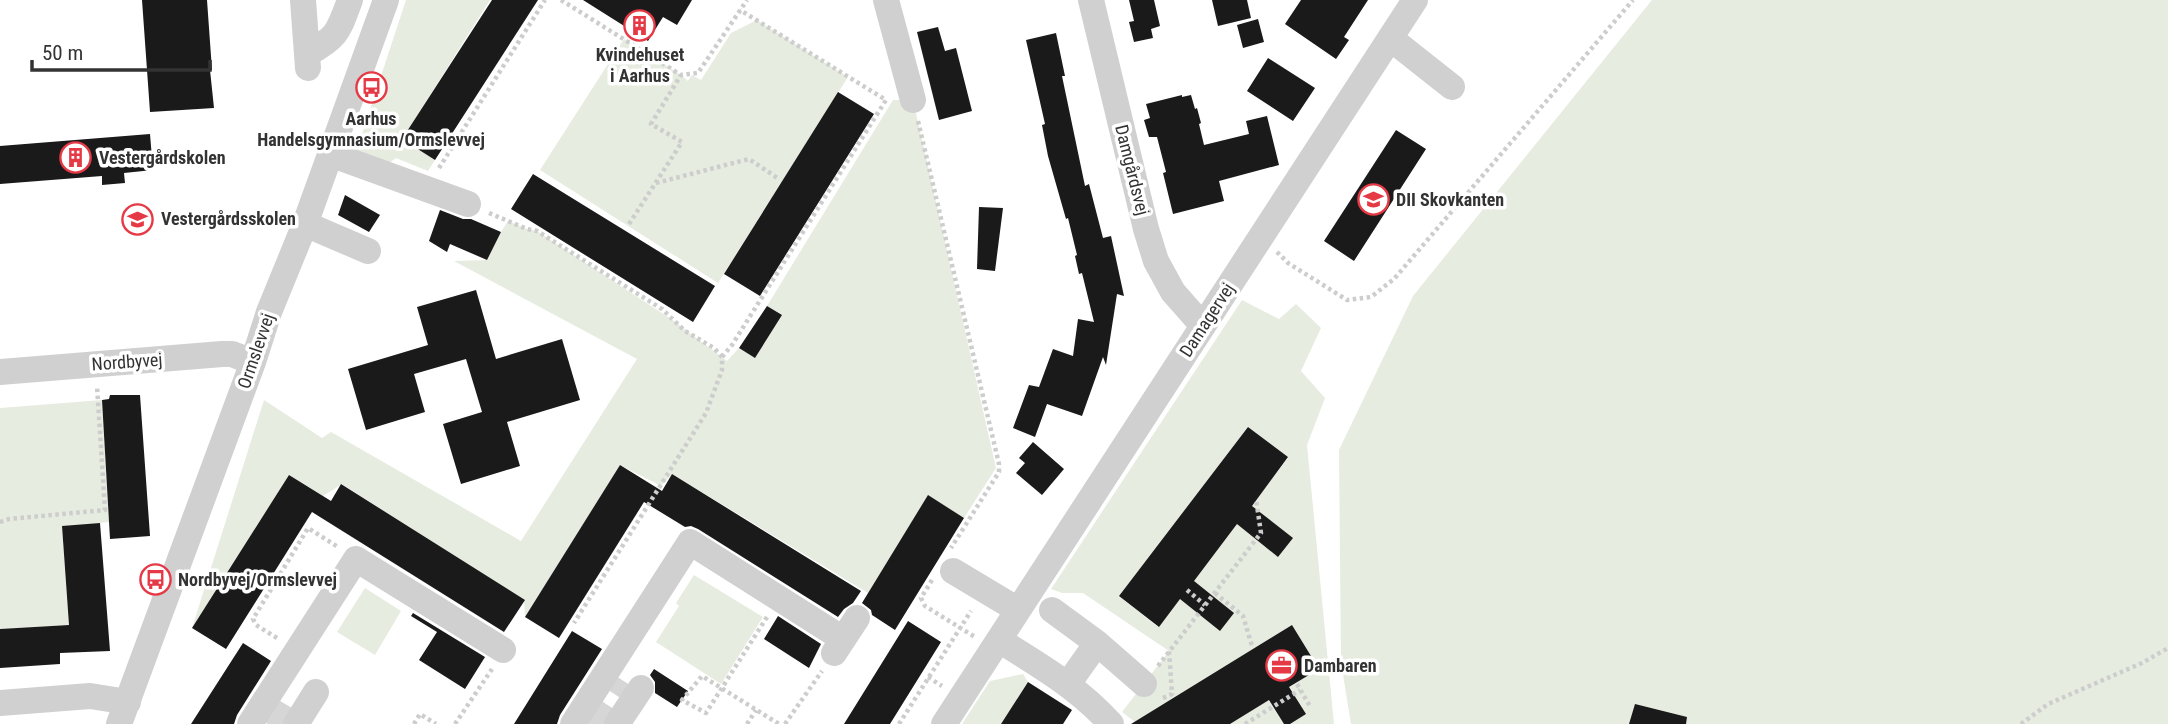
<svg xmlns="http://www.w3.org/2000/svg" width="2168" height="724" font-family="'Roboto Condensed',sans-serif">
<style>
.green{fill:#e6ecdf;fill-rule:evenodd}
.building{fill:#1a1a1a}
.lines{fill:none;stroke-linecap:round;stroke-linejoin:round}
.minor-tunnel{stroke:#d6d6d6;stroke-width:26;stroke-dasharray:26 13;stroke-linecap:butt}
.path{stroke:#cdcdcd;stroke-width:4.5;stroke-dasharray:3.5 3.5;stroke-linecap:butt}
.minor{stroke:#d0d0d0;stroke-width:26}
.labels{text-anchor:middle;stroke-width:7;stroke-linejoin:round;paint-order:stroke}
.poi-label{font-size:18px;font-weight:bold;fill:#333;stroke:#fff;text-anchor:start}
.street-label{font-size:18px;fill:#333;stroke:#fff}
</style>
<rect width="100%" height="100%" fill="#fff"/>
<path class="green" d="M406,0H490L403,138L435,160L428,171L396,158L389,163L356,152Z
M1652,0H2168V724H1351L1341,662L1339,450L1413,296Z
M757,20L848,77L718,283L540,170L624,39L681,75L688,81L692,75L701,80L731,33Z
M893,100H913L996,468L964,518L928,496L868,593L672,474L661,486L620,465L525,617L524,600L342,484L323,496L289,475L192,628L264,400L322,438L331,432L521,541L637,359L454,261L487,260L501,232L508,221L527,229L537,231L674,321L727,361L739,348L755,358L781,315L767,306Z
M1242,300L1279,319L1296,304L1321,328L1301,371L1325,398L1307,445L1334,724H1230L1319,669L1292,625L1135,722L1122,712L1169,651L1083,593H1062L1051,589ZM1248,427L1288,458L1158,627L1119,596Z
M102,400L109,522L62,527L69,625L0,629V408Z
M694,575L763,617L721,684L656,642L679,606L676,603Z
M365,588L401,611L375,655L337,632Z
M1023,674L1028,682L1001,724H962L990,681Z"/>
<path class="building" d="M142,0H207L212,70H210L214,108L150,112Z
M492,0H538L435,160L402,139Z
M583,0H692L677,25L663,17L648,41Z
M1129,0H1154L1160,26L1151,29L1153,38L1134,42L1129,22L1134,21Z
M1212,0H1247L1251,18L1218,26Z
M1301,0H1368L1344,37L1349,40L1336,59L1285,24Z
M1258,19L1264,42L1243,48L1237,25Z
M938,27L945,51L956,48L972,111L939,120L917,32Z
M1056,33L1065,76H1062L1085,186L1089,184L1103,238L1111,236L1124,296L1117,294L1106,365L1103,357L1082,416L1047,404L1035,437L1013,428L1029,385L1039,387L1053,349L1073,356L1078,319L1094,322L1082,273L1079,274L1075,256L1077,255L1068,218L1066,219L1048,156L1042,125L1045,124L1026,40Z
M1268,58L1315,88L1293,121L1247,91Z
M838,92L874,114L760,296L724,274Z
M1182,95V97L1191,95L1195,109L1197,108L1201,123L1199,124L1204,145L1249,134L1246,121L1267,116L1279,165L1219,181L1224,201L1173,214L1163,173L1166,172L1157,137H1149L1144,120L1150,118L1146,104Z
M1396,130L1426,149L1354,261L1324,241Z
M150,134L153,170L124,173L125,183L102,185V176L0,184V146Z
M533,174L715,286L693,322L511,209Z
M345,195L380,215L369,232L338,215Z
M979,207L1003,208L995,271L977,269Z
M440,210L463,219H471L501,232L487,260L450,244L447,252L429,241Z
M476,290L496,359L562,339L580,400L507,422L520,466L461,484L443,424L482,412L466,359L414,374L425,412L366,430L348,369L428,345L417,307Z
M767,306L782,315L755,358L739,348Z
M110,395H140L150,536L110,539L102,400L109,399Z
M1248,427L1288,457L1252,506L1293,538L1278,557L1237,524L1194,581L1234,613L1220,631L1180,599L1159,627L1119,596Z
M1033,442L1064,469L1042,495L1016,473L1025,463L1019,458Z
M620,465L662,491L672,474L861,591L853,603L844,609L838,617L698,529L691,526L685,527L644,502L559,638L525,617Z
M289,475L331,501L341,484L525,600L504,632L312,512L226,649L192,628Z
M928,495L964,518L895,630L872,615L871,610L862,603Z
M100,523L110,651L60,653V664L0,668V629L69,625L62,526Z
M413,613L485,657L465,689L419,660L437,632L411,616Z
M778,616L821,644L809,668L764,639Z
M908,621L941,642L890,724H844Z
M1292,625L1319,669L1289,687L1306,714L1290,724H1284L1269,700L1230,724H1131Z
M572,631L602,649L560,715L557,724H514Z
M243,643L271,661L237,715L234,724H191Z
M654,669L688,691L677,707L655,693V682L650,675Z
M1028,682L1072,710L1063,724H1001Z
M1635,704L1687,717L1686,724H1629Z"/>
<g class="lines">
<path class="minor-tunnel" d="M268,724L284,697
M589,724L619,678"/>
<path class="path" d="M561,0L681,75L698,73L747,0
M918,121L999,464V472L951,548
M439,168L545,0
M656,183L749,159L779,179
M489,213L527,229L537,231L662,309L685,331L714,348L722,357V370L706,413L574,623
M629,224L682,142L651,124L681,75
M1277,252L1288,263L1347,300L1371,297L1394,279L1633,0
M722,357L732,345L886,100L740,10
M0,522L9,519L105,510L97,386
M932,580L921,598L925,606L975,637
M1187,590L1205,605
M1215,593L1243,616L1252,646
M767,617L706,713L682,700L702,676L779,724
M277,638L256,625L253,619L308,528L338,547
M1158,666L1261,533L1256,499
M928,677L942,686
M1297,684L1311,708
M1163,698L1172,694L1169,651
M414,724L420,714L436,724
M455,724L492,669
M747,724L756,710
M785,724L822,671
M899,724L971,611
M1245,724L1300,690
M2021,724L2048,704L2142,663L2168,648"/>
<path class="minor" d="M303,0L308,68
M886,0L913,100
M1091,0L1146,229L1156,261L1173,292L1203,326
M1390,38L1452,87
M307,54C338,37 338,32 350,0
M330,154L468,204
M305,224L368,251
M0,372L222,354H232L253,362
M953,571L1018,610
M1052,610L1097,643L1144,684
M999,640C1039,665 1079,688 1111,724
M834,653L857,618
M1068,684L1097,643
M0,703L90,696L128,702
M119,724L253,362L269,312L305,224L386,0
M250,724L356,559L503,650
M296,724L316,692
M573,724L690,542L843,639
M617,724L641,688
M944,724L1415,0"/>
</g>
<defs>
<symbol id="building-ring" viewBox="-11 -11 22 22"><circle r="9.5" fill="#fff" stroke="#e63946" stroke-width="1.5"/><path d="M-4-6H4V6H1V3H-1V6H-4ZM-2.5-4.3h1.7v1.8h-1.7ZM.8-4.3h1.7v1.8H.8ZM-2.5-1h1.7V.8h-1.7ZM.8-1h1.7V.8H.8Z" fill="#e63946"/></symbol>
<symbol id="bus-ring" viewBox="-11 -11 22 22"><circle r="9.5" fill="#fff" stroke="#e63946" stroke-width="1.5"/><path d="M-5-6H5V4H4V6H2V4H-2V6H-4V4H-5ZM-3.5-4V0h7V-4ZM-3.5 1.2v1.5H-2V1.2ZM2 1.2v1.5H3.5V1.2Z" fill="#e63946"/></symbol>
<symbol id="school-ring" viewBox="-11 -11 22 22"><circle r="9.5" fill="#fff" stroke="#e63946" stroke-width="1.5"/><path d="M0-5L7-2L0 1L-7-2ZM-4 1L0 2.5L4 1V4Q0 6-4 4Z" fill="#e63946"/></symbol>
<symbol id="office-ring" viewBox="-11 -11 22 22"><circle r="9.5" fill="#fff" stroke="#e63946" stroke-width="1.5"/><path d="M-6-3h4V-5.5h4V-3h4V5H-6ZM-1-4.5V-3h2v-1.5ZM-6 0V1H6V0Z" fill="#e63946"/></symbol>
</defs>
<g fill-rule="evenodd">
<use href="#building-ring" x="622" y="8" width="35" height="35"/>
<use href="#bus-ring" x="354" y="70" width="35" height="35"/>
<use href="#building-ring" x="58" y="140" width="35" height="35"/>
<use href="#school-ring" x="1356" y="182" width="35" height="35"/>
<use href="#school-ring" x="120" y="202" width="35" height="35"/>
<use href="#bus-ring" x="138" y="562" width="35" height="35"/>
<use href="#office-ring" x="1264" y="648" width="35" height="35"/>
</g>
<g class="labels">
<g class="poi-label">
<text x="640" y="61" text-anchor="middle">Kvindehuset<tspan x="640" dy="21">i Aarhus</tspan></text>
<text x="371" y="125" text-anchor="middle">Aarhus<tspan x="371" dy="21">Handelsgymnasium/Ormslevvej</tspan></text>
<text x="99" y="164">Vestergårdskolen</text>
<text x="1396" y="206">DII Skovkanten</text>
<text x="161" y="225">Vestergårdsskolen</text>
<text x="178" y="586">Nordbyvej/Ormslevvej</text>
<text x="1304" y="672">Dambaren</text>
</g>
<g class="street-label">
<text transform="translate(1132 170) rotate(76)" y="6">Damgårdsvej</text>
<text transform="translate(1207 320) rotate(-57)" y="6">Damagervej</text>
<text transform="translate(256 351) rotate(-71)" y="6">Ormslevvej</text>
<text transform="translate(127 362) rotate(-4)" y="6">Nordbyvej</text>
</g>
</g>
<path d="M32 60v10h178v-10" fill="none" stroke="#333333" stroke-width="3.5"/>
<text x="42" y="60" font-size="21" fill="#333333" stroke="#ffffff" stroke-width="5" paint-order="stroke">50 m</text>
</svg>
